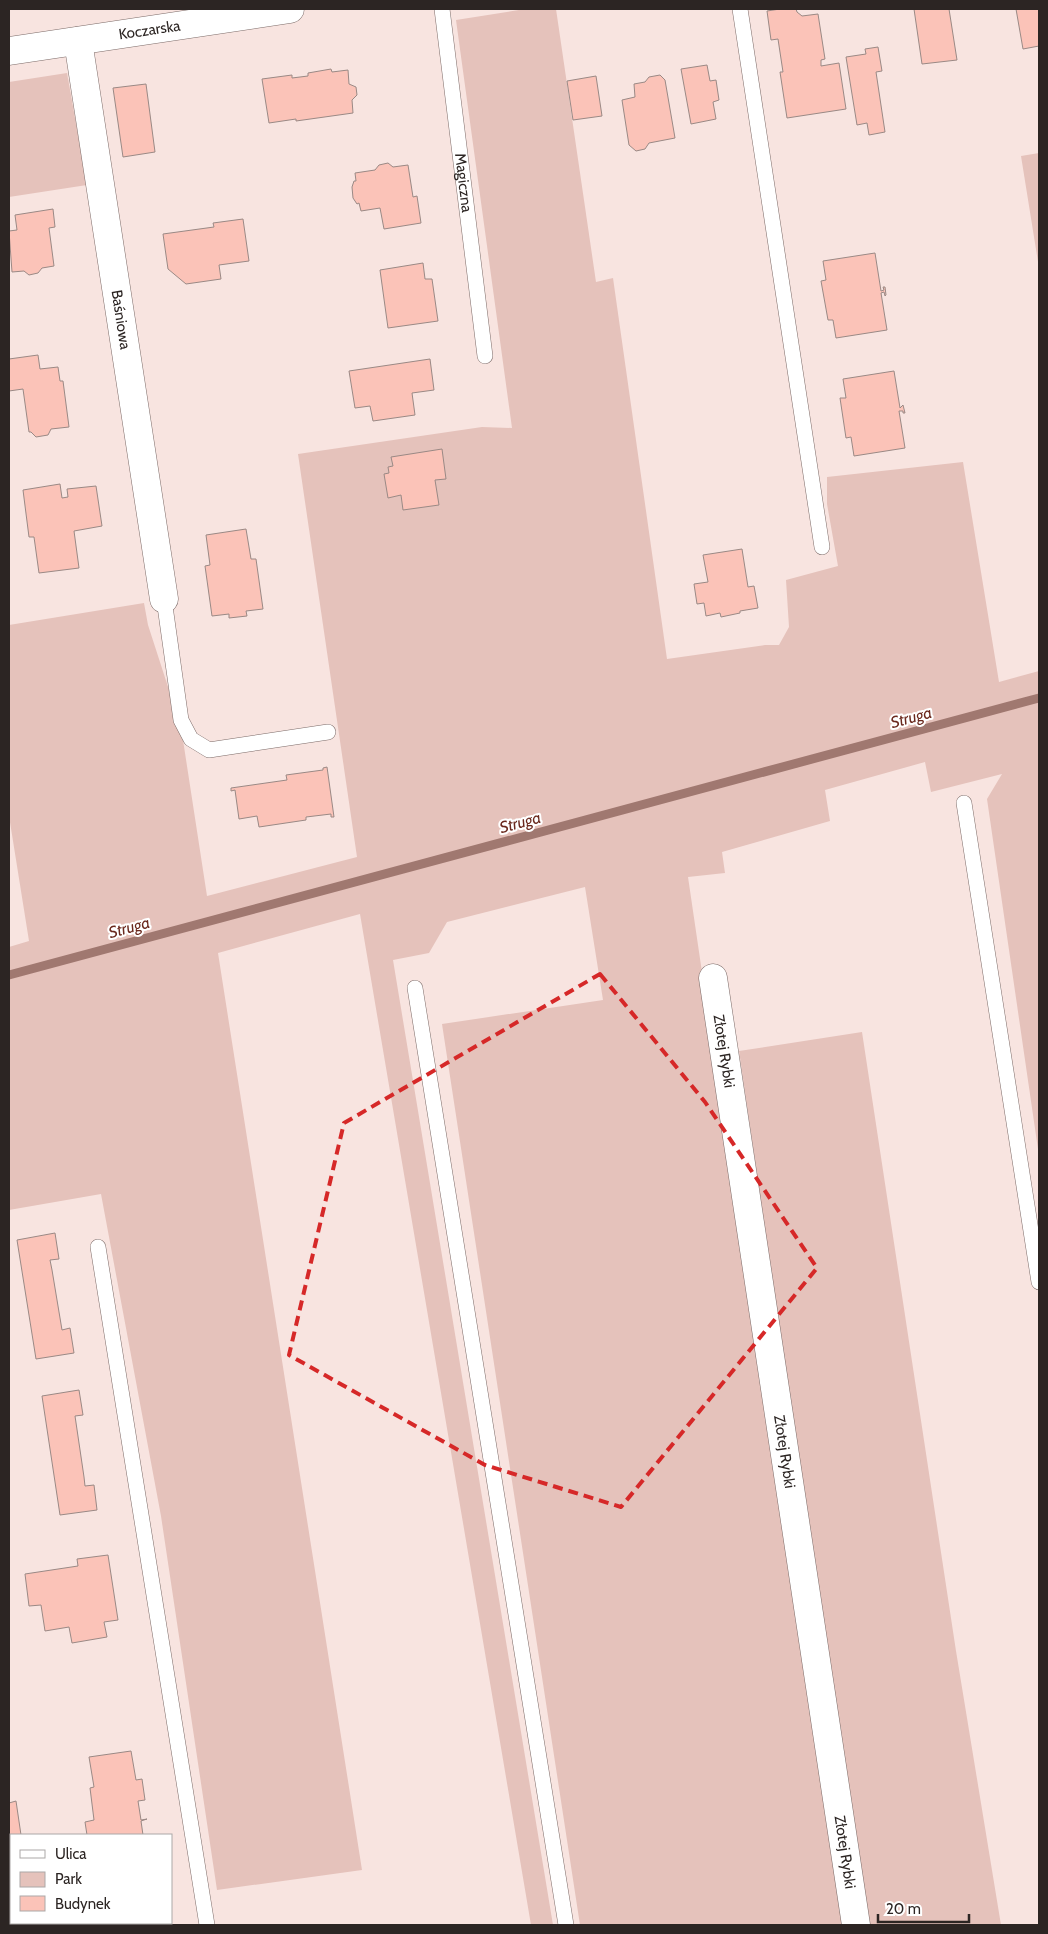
<svg xmlns="http://www.w3.org/2000/svg" width="1048" height="1934" font-family="Cabin,sans-serif">
<style>
.green{fill:#e5c2bb}
.lines{fill:none;stroke-linecap:round;stroke-linejoin:round}
.stream{stroke:#a07870;stroke-width:9}
.building{fill:#fbc3b8;stroke:#9a8985}
.lane-casing{stroke:#7c6b68;stroke-width:16}
.street-casing{stroke:#7c6b68;stroke-width:29}
.lane{stroke:#fff;stroke-width:15}
.street{stroke:#fff;stroke-width:28}
.marked{fill:none;stroke:#d62828;stroke-width:4;stroke-dasharray:10 6;stroke-linejoin:round}
.labels{text-anchor:middle;stroke-width:4;stroke-linejoin:round;paint-order:stroke}
.street-label{font-size:15px;fill:#2c2523;stroke:#fff}
.water-label{font-size:16px;font-style:italic;fill:#6a281d;stroke:#fff}
</style>
<rect width="100%" height="100%" fill="#f8e4e0"/>
<path class="green" d="M525,9H556L596,282L613,278L667,659L765,645H779L789,627L786,580L838,566L827,504V477L963,462L999,682L1039,671V1156L987,799L1002,774L931,792L925,762L825,790L830,821L722,852L725,873L688,877L842,1925H580L442,1024L603,1000L585,887L447,922L429,953L393,960L553,1925H531L360,914L218,953L362,1870L217,1890L161,1516L101,1194L9,1210V947L29,941L9,816V625L144,603L148,625L181,727L207,896L357,857L298,454L482,427L512,428L456,20Z
M67,73L87,185L9,197V82Z
M1039,153V268L1021,156Z
M862,1032L956,1651L1001,1925H866L739,1051Z"/>
<g class="lines">
<path class="stream" d="M9,975L1039,698"/>
</g>
<path class="building" d="M780,9H796L797,12L802,16L818,14L825,59L821,60V66L839,63L846,109L787,118L780,72H783L778,39L771,40L767,11Z
M914,9H949L957,60L922,64Z
M1016,9H1039V46L1023,49Z
M878,47L882,71L876,72L885,132L869,135L867,123L857,125L846,57L866,54L865,49Z
M707,65L710,81L716,80L719,100L713,102L716,119L691,124L681,69Z
M331,69L332,72L348,70L349,84L356,87L357,95L352,100L353,113L296,121V119L269,123L262,79L292,75V78L308,76V73Z
M660,75L665,80L675,138L649,143L645,149L636,151L629,145L622,100L635,97L634,84L645,82L649,77Z
M596,76L602,116L573,120L567,81Z
M146,84L155,152L123,157L113,88Z
M388,163L393,167L408,165L413,197L417,196L421,223L384,229L380,208L361,211L359,203L357,204L353,198L352,187L354,181H356L355,173L375,170L379,165Z
M53,209L55,227L49,228L54,266L42,268L38,273L29,275L24,271L12,272L9,231L17,230L15,215Z
M243,219L249,261L219,265L221,279L186,284L168,269L163,234L214,227L213,223Z
M875,253L881,291L884,290L883,287H885L886,295L885,296L884,292L881,293L887,330L836,338L833,320H828L821,281L826,280L823,261Z
M423,263L425,279H432L438,321L388,328L380,270Z
M38,355L40,369L58,367L60,381H63L69,427L51,429L48,435L36,437L31,432H29L23,389L9,391V359Z
M430,359L434,390L412,393L415,415L373,421L370,406L355,408L349,371Z
M894,371L900,408L903,405L905,413H903V411H899L905,448L854,456L851,437L846,438L840,398H846L843,379Z
M442,449L446,479L435,480L439,505L403,510L401,495L388,498L384,474L389,473L388,467L393,466L391,457Z
M60,484L62,498L68,497L67,489L96,486L102,526L74,531L79,568L39,573L34,537H29L23,490Z
M246,529L251,559H256L263,609L246,611L247,616L229,618V614L212,616L205,566L210,565L206,535Z
M742,549L748,587L754,586L758,608L740,611V613L721,617L720,613L706,616L704,603L697,604L694,584L708,582L703,555Z
M327,767L334,817H331V814L306,817V820L259,827L257,816L239,819L235,790L231,791V788L287,780L286,775L323,770V768Z
M55,1233L59,1259L50,1260L52,1270L62,1330L70,1328L74,1353L36,1359L17,1240Z
M79,1390L83,1415L75,1416L84,1477L85,1486L94,1485L97,1510L60,1515L42,1396Z
M108,1555L118,1620L104,1622L107,1637L72,1643L69,1627L45,1631L41,1605L29,1606L25,1574L78,1566L77,1559Z
M131,1751L136,1780L142,1779L145,1800L138,1801L141,1820L147,1819L141,1821L143,1835H87L85,1822L94,1820L90,1788L94,1787L89,1757Z
M16,1801L21,1835H11V1922H9V1803Z"/>
<g class="lines">
<defs>
<g id="lane">
<path id="s1" d="M442,9L485,356"/>
<path d="M740,9L822,547"/>
<path d="M164,599L181,720L191,739L209,750L328,732"/>
<path d="M964,803L1039,1282"/>
<path d="M415,988L566,1925"/>
<path d="M98,1247L207,1925"/>
</g>
<g id="street">
<path id="s2" d="M78,41L164,599"/>
<path id="s3" d="M9,51L290,9"/>
<path id="s4" d="M713,978L856,1925"/>
</g>
</defs>
<use href="#lane" class="lane-casing"/>
<use href="#street" class="street-casing"/>
<use href="#lane" class="lane"/>
<use href="#street" class="street"/>
</g>
<path class="marked" d="M600,974L705,1102L817,1268L621,1507L485,1465L289,1355L344,1123Z"/>
<g class="labels">
<g class="street-label">
<text dy="5" stroke="none"><textPath href="#s3" startOffset="142">Koczarska</textPath></text>
<text dy="5" stroke="none"><textPath href="#s1" startOffset="175">Magiczna</textPath></text>
<text dy="5" stroke="none"><textPath href="#s2" startOffset="282">Baśniowa</textPath></text>
<text dy="5" stroke="none"><textPath href="#s4" startOffset="74">Złotej Rybki</textPath></text>
<text dy="5" stroke="none"><textPath href="#s4" startOffset="479">Złotej Rybki</textPath></text>
<text dy="5" stroke="none"><textPath href="#s4" startOffset="884">Złotej Rybki</textPath></text>
</g>
<g class="water-label">
<text transform="translate(911 717) rotate(-15)" y="6">Struga</text>
<text transform="translate(520 822) rotate(-15)" y="6">Struga</text>
<text transform="translate(129 927) rotate(-15)" y="6">Struga</text>
</g>
</g>
<rect width="1048" height="1934" fill="none" stroke="#2c2523" stroke-width="20"/>
<rect x="10" y="1834" width="162" height="90" fill="#ffffff" stroke="#aba8a7"/>
<rect x="20" y="1850" width="25" height="8" fill="#ffffff" stroke="#aba8a7"/>
<text x="55" y="1859" font-size="15" fill="#2c2523">Ulica</text>
<rect x="20" y="1872" width="25" height="15" fill="#e5c2bb" stroke="#aba8a7"/>
<text x="55" y="1884" font-size="15" fill="#2c2523">Park</text>
<rect x="20" y="1896" width="25" height="15" fill="#fbc3b8" stroke="#aba8a7"/>
<text x="55" y="1909" font-size="15" fill="#2c2523">Budynek</text>
<path d="M878 1914v8h91v-8" fill="none" stroke="#2c2523" stroke-width="2.5"/>
<text x="886" y="1914" font-size="15" fill="#2c2523" stroke="#ffffff" stroke-width="4" paint-order="stroke">20 m</text>
</svg>
